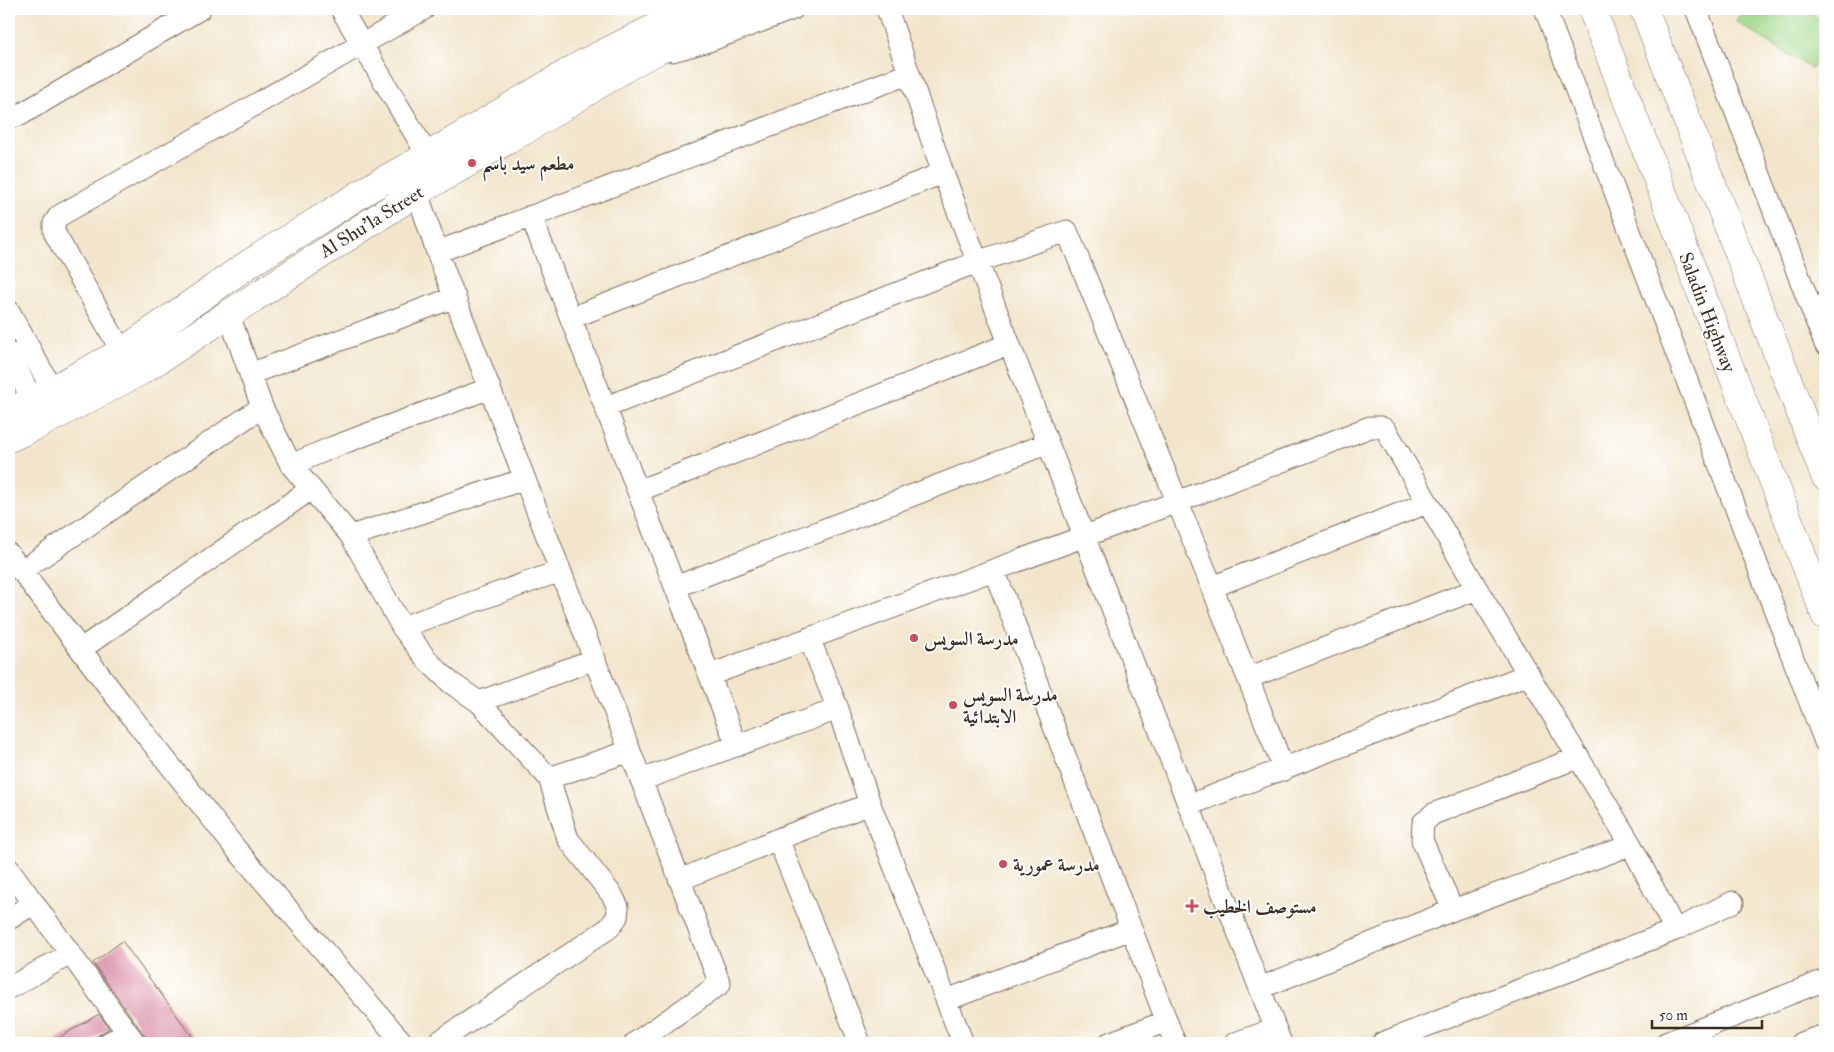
<svg xmlns="http://www.w3.org/2000/svg" width="1834" height="1052" font-family="'IM FELL Double Pica',Amiri,serif">
<style>
.green{fill:#a0d98b;stroke:#6e8254}
.building{fill:#d98da6}
.lines{fill:none;stroke-linecap:round;stroke-linejoin:round}
.minor-casing{stroke:#7b6b5b;stroke-width:23}
.major-casing{stroke:#7b6b5b;stroke-width:29}
.highway-casing{stroke:#7b6b5b;stroke-width:29}
.minor{stroke:#fff;stroke-width:21}
.major{stroke:#fff;stroke-width:28}
.highway{stroke:#fff;stroke-width:28}
.poi-dot{fill:#d1495b;stroke:#fff;stroke-width:2}
.labels{text-anchor:middle;stroke-width:4;stroke-linejoin:round;paint-order:stroke}
.poi-label{font-size:19px;font-weight:bold;fill:#3b2a1e;stroke:#fff;text-anchor:start}
.street-label{font-size:19px;fill:#3b2a1e;stroke:#fff}
</style>
<rect width="100%" height="100%" fill="#fff"/>
<filter id="ink" filterUnits="userSpaceOnUse"><feTurbulence type="fractalNoise" baseFrequency=".02" numOctaves="2"/><feDisplacementMap in="SourceGraphic" scale="10" xChannelSelector="R" yChannelSelector="G"/><feConvolveMatrix kernelMatrix="1 2 1 2 8 2 1 2 1" color-interpolation-filters="sRGB"/></filter>
<filter id="wash" filterUnits="userSpaceOnUse"><feTurbulence type="fractalNoise" baseFrequency=".0096" numOctaves="4" result="noise"/><feDisplacementMap in="SourceGraphic" scale="20" xChannelSelector="R" yChannelSelector="G"/><feGaussianBlur stdDeviation="1.12" result="paint"/><feColorMatrix in="noise" values="0 0 0 0 0 0 0 0 0 0 0 0 0 0 0 0 0 1.4 0 .05"/><feComposite in="paint" operator="in"/></filter>
<g filter="url(#wash)">
<rect width="100%" height="100%" fill="#f2e5cb"/>
<path class="green" d="M1744,9H1804L1825,22V47L1812,69L1736,22Z"/>
<g id="blocks">
<path class="building" d="M122,941L197,1043H147L145,1036L93,963Z
M99,1014L109,1028L87,1043H50Z"/>
</g>
</g>
<g filter="url(#ink)">
<use href="#blocks" fill-opacity="0" stroke="#7b6b5b" stroke-width="1"/>
<g class="lines">
<defs>
<path id="minor" d="M341,9L428,156
M887,9L943,173L1281,1043
M1545,9L1825,742
M1696,9L1825,344
M673,51L709,41L793,9
M9,118L20,115L200,9
M417,192L437,252L720,984L635,1043
M531,216L737,746
M437,252L908,74
M9,311L59,402
M229,315L262,407L291,465L351,536L402,627L428,661L451,683L479,702L549,778L568,839L612,895L618,907L617,917L609,928L437,1043
M571,318L943,173
M122,352L54,232V223L59,216L424,9
M9,353L39,414
M250,374L455,297
M606,407L977,262L1067,231L1212,587L1284,770
M291,465L333,447L490,388
M638,491L1009,344
M351,536L525,479
M9,554L120,702L236,849L403,1043
M994,570L1175,1043
M21,571L262,407
M675,587L1048,443
M1212,587L1427,503
M402,627L560,571
M809,638L838,709L870,804L963,1043
M81,649L311,489
M710,675L1177,502L1370,427H1380L1386,430L1477,589L1631,845L1675,930
M1248,678L1477,589
M479,702L595,659
M549,778L630,751
M641,780L838,709
M1189,805L1529,674
M778,839L860,1043
M9,869L135,1043
M680,880L778,839L870,804
M1453,910L1422,840L1423,823L1433,814L1579,757
M9,919L34,903
M9,988L70,954
M1260,988L1453,910L1631,845
M947,1000L1131,929
M108,1043L127,1033
M1109,1043L1167,1021
M1235,1043L1275,1029
M1382,1043L1675,930L1733,902
M1666,1043L1825,980
M1801,1043L1825,1035"/>
<path id="major" d="M9,413L122,352L247,265L375,185L428,156L584,63L693,9
M9,438L34,427L141,371L417,192L525,130L635,62L737,9"/>
<path id="highway" d="M1592,9L1825,615
M1644,9L1825,476"/>
</defs>
<use href="#minor" class="minor-casing"/>
<use href="#major" class="major-casing"/>
<use href="#highway" class="highway-casing"/>
<use href="#minor" class="minor"/>
<use href="#major" class="major"/>
<use href="#highway" class="highway"/>
</g>
</g>
<g class="poi-dot">
<circle cx="472" cy="163" r="5"/>
<circle cx="914" cy="638" r="5"/>
<circle cx="953" cy="705" r="5"/>
<circle cx="1003" cy="864" r="5"/>
<path d="M1189.5 898.5h5v5h5v5h-5v5h-5v-5h-5v-5h5z"/>
</g>
<g class="labels">
<g class="poi-label">
<text x="482" y="170">مطعم سيد باسم</text>
<text x="924" y="645">مدرسة السويس</text>
<text x="963" y="701">مدرسة السويس<tspan x="963" dy="22">الابتدائية</tspan></text>
<text x="1013" y="871">مدرسة عمورية</text>
<text x="1203" y="913">مستوصف الخطيب</text>
</g>
<g class="street-label">
<text transform="translate(371 221) rotate(-32)" y="7">Al Shu'la Street</text>
<text transform="translate(1708 312) rotate(69)" y="7">Saladin Highway</text>
</g>
</g>
<rect width="1834" height="1052" fill="none" stroke="#fff" stroke-width="30"/>
<path d="M1652 1020v8h110v-8" fill="none" stroke="#3b2a1e" stroke-width="2.5"/>
<text x="1659" y="1020" font-size="15" fill="#3b2a1e" stroke="#ffffff" stroke-width="4" paint-order="stroke">50 m</text>
</svg>
